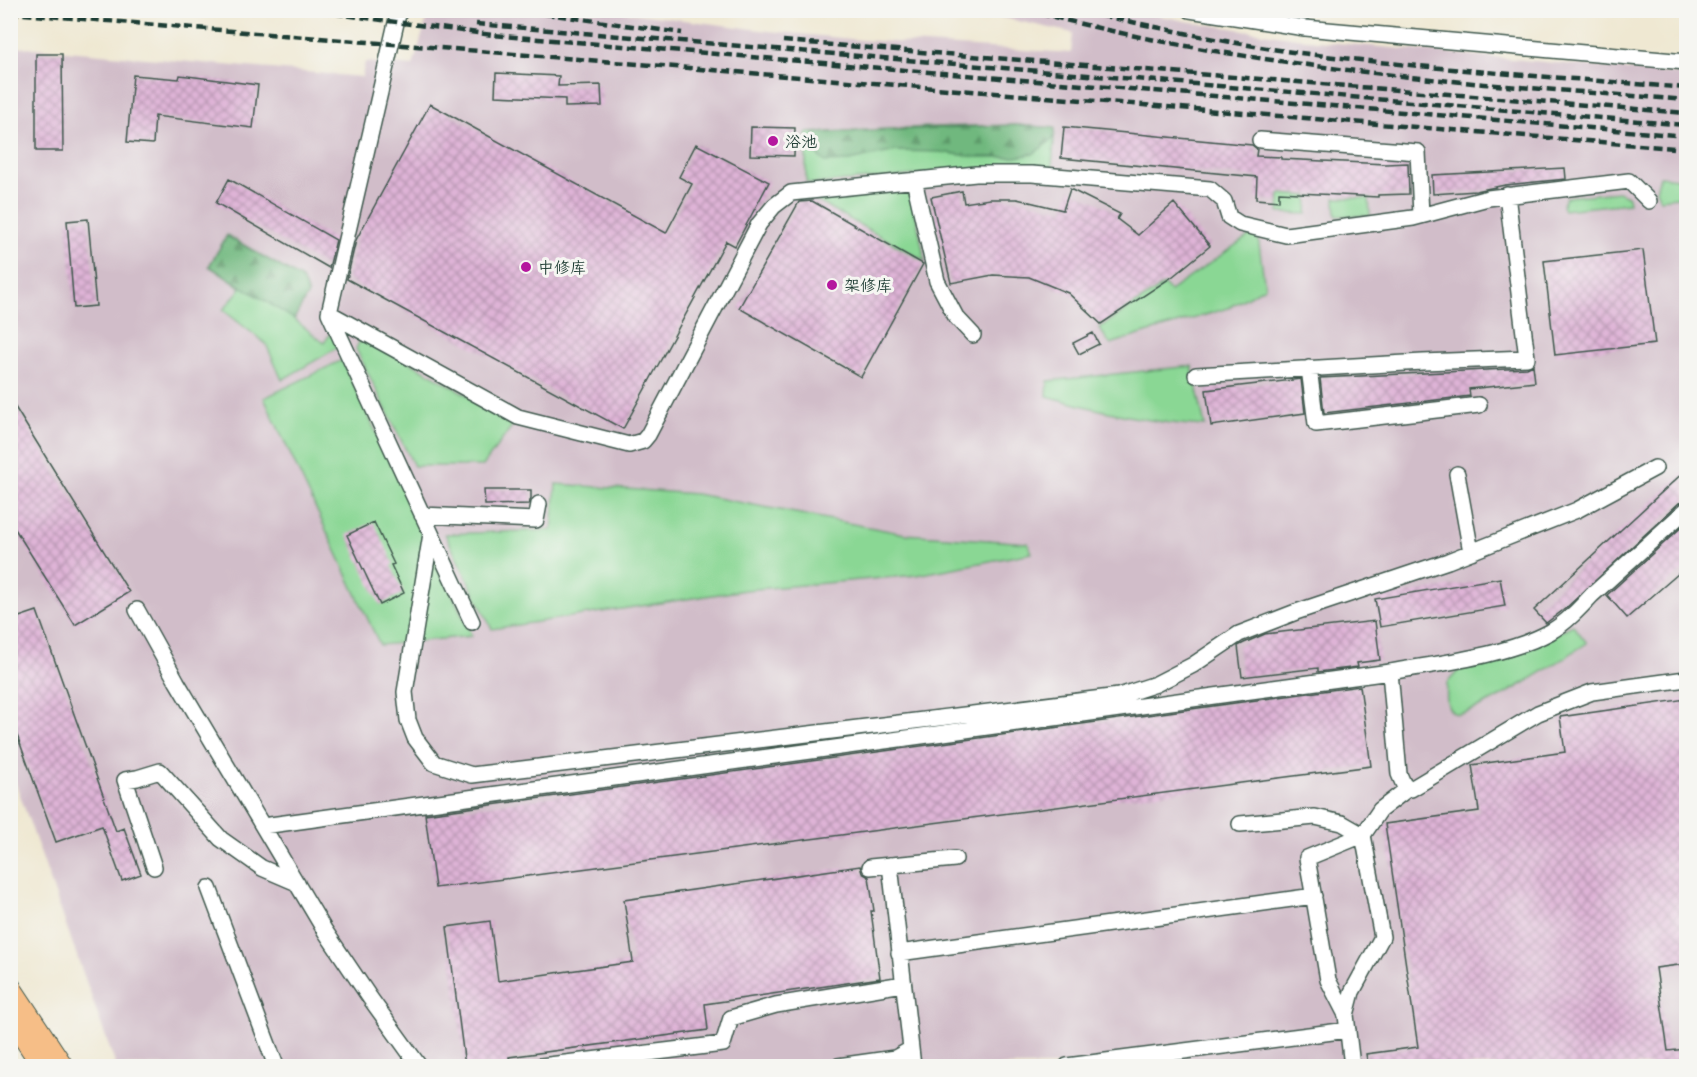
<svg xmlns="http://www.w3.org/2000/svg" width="1697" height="1077" font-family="Pangolin,'LXGW WenKai TC',sans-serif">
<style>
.railway{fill:#d1bdc9}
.green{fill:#8ad794;stroke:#548a64;stroke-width:1.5}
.forest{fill:url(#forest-firs);stroke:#477a59;stroke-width:1.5}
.building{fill:url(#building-cross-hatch)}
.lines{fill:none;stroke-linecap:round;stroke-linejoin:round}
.minor-casing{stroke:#3e574c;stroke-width:18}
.major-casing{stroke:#3e574c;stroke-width:22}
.minor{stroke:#fff;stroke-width:15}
.major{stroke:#f6be87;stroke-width:20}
.rail{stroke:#1f3d34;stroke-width:4.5;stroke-dasharray:9 4.5;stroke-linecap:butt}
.poi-dot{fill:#b5179e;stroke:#f6f6f2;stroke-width:2}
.labels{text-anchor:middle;stroke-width:6;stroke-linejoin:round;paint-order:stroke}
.poi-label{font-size:16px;fill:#1f3d34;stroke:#f6f6f2;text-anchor:start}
</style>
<defs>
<pattern id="forest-firs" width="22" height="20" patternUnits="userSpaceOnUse" patternTransform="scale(1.5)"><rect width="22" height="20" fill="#6fb87e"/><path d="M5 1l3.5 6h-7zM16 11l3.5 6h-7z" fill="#5b9768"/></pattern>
<pattern id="building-cross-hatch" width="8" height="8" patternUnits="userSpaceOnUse" patternTransform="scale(1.5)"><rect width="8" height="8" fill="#dfb4d7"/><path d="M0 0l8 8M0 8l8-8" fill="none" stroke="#b494af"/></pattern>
</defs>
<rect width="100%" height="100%" fill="#f6f6f2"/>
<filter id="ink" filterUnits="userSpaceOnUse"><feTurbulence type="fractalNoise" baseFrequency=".0167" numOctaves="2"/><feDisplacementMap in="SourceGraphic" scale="12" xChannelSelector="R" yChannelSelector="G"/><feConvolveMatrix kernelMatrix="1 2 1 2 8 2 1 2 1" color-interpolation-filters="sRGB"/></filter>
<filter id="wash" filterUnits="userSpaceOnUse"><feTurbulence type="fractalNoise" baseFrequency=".008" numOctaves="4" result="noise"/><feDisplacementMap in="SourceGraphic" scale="24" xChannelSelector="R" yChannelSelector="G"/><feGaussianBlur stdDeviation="1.35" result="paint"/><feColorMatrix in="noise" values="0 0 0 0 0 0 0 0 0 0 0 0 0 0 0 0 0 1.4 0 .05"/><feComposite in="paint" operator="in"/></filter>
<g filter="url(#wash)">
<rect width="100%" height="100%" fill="#efe8d2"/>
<path class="railway" d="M1134,10L1185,21L1316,41L1686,75V1066H116L11,770L10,46L362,77L365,62L413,66L429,11H615L768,31L861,40L1071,53L1073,33L971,11Z"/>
<path class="green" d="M1016,125L1055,128L1052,167L996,168L812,184L806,182V133L930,127Z
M1660,176L1686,179V196L1660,199L1656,190Z
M906,187L911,191L925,261L815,200L818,197Z
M1618,192L1628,196L1629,203L1564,210L1562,206L1566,197Z
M1280,194L1308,196L1307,214L1279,213Z
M1335,198H1369L1370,216H1336Z
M227,235L302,279L308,294L294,319L324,343L332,331L337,348L282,380L266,344L223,310L241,288L209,266Z
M1250,235L1258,237L1265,287L1228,308L1110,344L1099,328L1164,285L1170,291Z
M362,335L515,422L483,466H414L356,349Z
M342,360L472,636L380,645L264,398Z
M1192,366L1205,426C1150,423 1099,411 1047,396L1048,381Z
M556,484L696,494L905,534L1028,543L1032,553L917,575L745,590L492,629L445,534L552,530Z
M1573,625L1587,643C1569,655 1470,721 1454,713C1444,708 1447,691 1447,683L1458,671L1522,650Z"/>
<path class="forest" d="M1016,125L1055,128L1054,138L1033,154L1016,157H976L940,152L896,151L849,161L825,162L814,152V133Z
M227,236L302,279L308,294L294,319L209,266Z"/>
<g id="blocks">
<path class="building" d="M36,54H62L63,151H36Z
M496,73L559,76L558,86L601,85L602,106L565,107V99L495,96Z
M133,75L179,79L180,75L258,85L253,128L155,116L153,144L127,142Z
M430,104L666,233L692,184L679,177L696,144L769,182L735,246L726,241L623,429L347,279L356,240Z
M751,127L795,128L794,156L750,155Z
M1064,127L1252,145L1257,149L1256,156L1281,157V159L1386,164L1408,163L1409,194L1378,195V197L1279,192V201L1256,199L1257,177L1061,158Z
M1565,168L1566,179L1505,185L1476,191L1433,194L1432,175Z
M229,179L336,240L329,268L216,203Z
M1070,189L1120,214L1117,219L1138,235L1174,203L1210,246L1172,277L1101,324L1068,293L1029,277L993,275L951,283L931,197L962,191L964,203L990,199H1017L1063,210Z
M812,201L923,264L861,377L739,308L799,202Z
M88,219L96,306L74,308L67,221Z
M1643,250L1655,344L1555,355L1544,261Z
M1093,333L1099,344L1079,354L1073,343Z
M1533,365L1535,382L1469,389L1470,396L1324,413L1320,378L1527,368Z
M1301,379L1305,413L1211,426L1206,390Z
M10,399L129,592L75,625L10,521Z
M1686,470V501L1679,503L1566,608L1546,623L1534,610Z
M484,490H531V498L529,504L485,505Z
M374,522L394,564L391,565L404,593L380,605L347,535Z
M1686,523V567L1627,618L1607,595Z
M1500,578L1505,606L1380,627L1375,599Z
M37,611L116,831L124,828L141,874L122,881L102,826L56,842L10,716V620Z
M1375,621L1380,660L1357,663L1358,667L1318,672V668L1242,677L1238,646L1244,643L1265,634Z
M1360,686L1371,766L435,888L425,814Z
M1686,699V964L1656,968L1668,1051L1686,1049V1066H1368L1366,1054L1418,1047L1385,824L1479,811L1472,765L1565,752L1560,717Z
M860,866L862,873L869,877L874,911H871L880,978L705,1004L708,1030L509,1057L510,1066H465L447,927L490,921L498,981L633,962L624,900Z"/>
</g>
</g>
<g filter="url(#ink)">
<use href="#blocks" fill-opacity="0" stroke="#3e574c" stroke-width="1.5"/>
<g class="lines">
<defs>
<path id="minor" d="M399,10L329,313L472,622
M1190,10L1305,28L1686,62
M1260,140L1418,152L1421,215
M914,180L937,281L956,317L973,335
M329,313L518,417L629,445L643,441L648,435L759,224L774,206L791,193L976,174H1032L1210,189L1224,201L1229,217L1240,224L1286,235L1413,218L1488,198L1629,181L1649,201
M1309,368L1316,424L1479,405
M1196,375L1423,362L1527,358L1507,195
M1457,474L1471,552
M422,515L536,520L539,504
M431,534L405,692L408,720L415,738L434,763L472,775L1119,696L1156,684L1193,665L1239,634L1296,612L1448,561L1577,510L1655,468
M137,610L177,682L325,931L370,998L419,1066
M1390,672C1440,663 1506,656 1550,632C1566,623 1580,608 1592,595L1686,510
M1411,789L1538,713L1592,692L1686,679
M1240,824L1315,817L1342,823L1363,835L1307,858L1328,980L1346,1015
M263,826L1390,672L1399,774L1406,790L1380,810L1363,835L1382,937L1352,992L1346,1015L1352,1066
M890,865L913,1066
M154,867L125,780L137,778L160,771L221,839L262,868L297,883
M870,867L955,859
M209,888L276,1066
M899,953L1314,896
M541,1066L723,1044L731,1018L776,1005L903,984
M838,1066L895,1058L911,1049
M1067,1066L1348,1030"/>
<path id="major" d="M10,986L63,1066
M10,1017L42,1066"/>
</defs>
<use href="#minor" class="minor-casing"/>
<use href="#major" class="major-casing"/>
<use href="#minor" class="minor"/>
<use href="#major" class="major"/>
<path class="rail" d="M308,10L492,35L1686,136
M518,10L682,33
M1027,10C1242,69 1465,83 1686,100
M1075,10C1148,25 1220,42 1293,52C1424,69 1556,77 1686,88
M10,13L1686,149
M476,24L1686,125
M783,41L1686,113"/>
</g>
</g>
<g class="poi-dot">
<circle cx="773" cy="141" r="6"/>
<circle cx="526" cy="267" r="6"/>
<circle cx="832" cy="285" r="6"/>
</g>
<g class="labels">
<g class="poi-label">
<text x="785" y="147">浴池</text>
<text x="538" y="273">中修库</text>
<text x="844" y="291">架修库</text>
</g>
</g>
<rect width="1697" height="1077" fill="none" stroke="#f6f6f2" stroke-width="36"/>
</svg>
